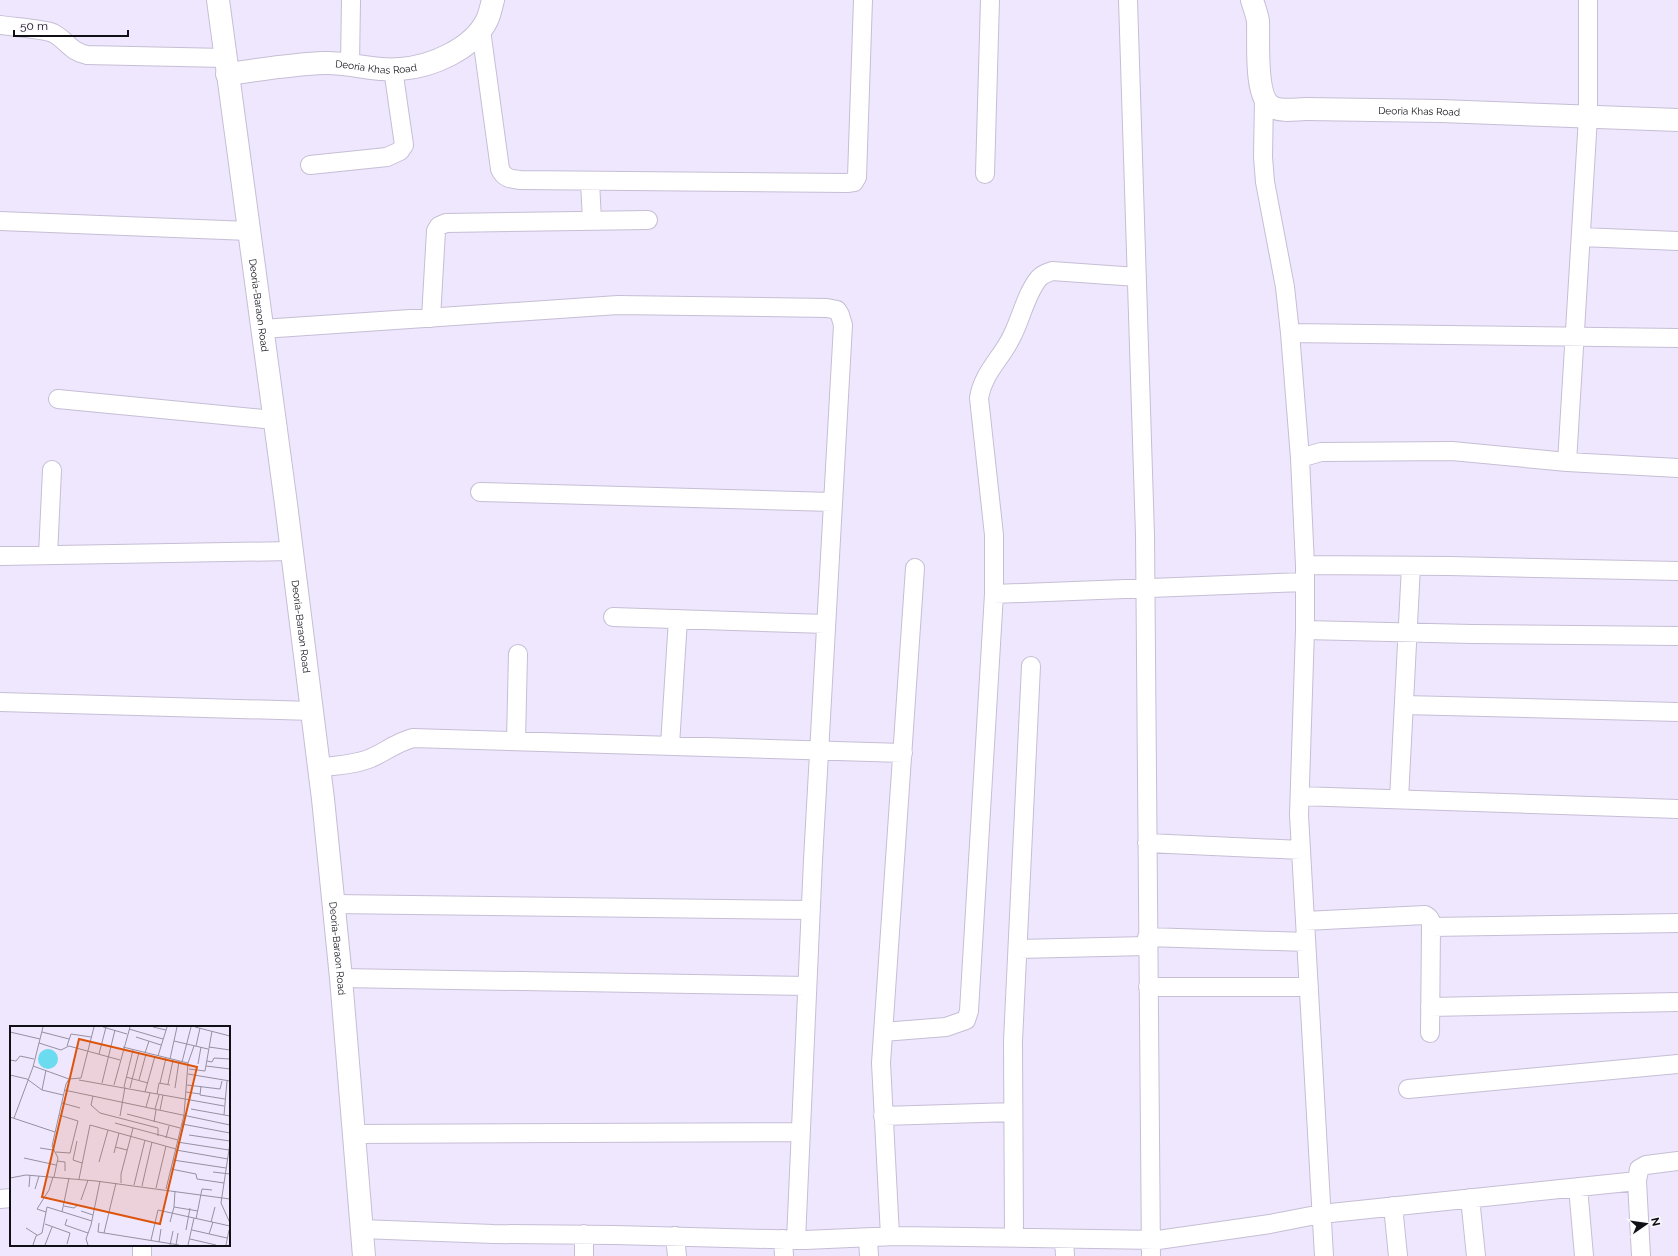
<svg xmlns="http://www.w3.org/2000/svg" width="1678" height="1256" font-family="Raleway,sans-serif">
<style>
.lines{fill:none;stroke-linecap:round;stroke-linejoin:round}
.minor-casing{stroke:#c6bed4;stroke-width:20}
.tertiary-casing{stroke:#c6bed4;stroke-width:24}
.minor{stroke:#fff;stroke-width:18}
.tertiary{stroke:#fff;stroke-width:22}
.labels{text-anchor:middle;stroke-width:4;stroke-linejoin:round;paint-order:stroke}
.street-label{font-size:10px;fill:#110f16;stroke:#faf8fc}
.inset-road{fill:none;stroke:#9691a1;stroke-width:1}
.view{fill:#dd550c;fill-opacity:0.15;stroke:#dd550c;stroke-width:2}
.inset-edge{fill:none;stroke:#110f16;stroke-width:2}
</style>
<rect width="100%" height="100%" fill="#efe7fe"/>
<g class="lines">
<defs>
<path id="minor" d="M1128,0L1145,535L1151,1256
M0,25C12,27 44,29 53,33C68,41 69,51 87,55L225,58
M481,30L500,169C504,178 510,179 520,180L847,183L854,182L857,177L863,0
M350,64L351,0
M1264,98L1263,157L1265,182L1285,287L1290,333L1300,458L1305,565V630L1299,815L1324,1256
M310,165L387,157L400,151L404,145L393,69
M985,174L990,0
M590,181L592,221
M0,221L249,231
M1581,237L1678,241
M431,318L436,231L439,226L446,223L648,220
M262,329L618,305L827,308L837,310L840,315L843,325L813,860L796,1240
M1290,333L1678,338
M58,399L274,420
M1300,458L1321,452L1452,451L1567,462L1678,468
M1567,462L1588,117V0
M480,492L832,502
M48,555L52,470
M0,556L292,551
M1305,565L1449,566L1678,571
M994,594L1305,582
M613,617L826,624
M1305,630L1472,634L1678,636
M0,702L312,711
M1404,705L1678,712
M516,741L518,654
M670,745L678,619
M319,768C336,765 356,765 371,758C387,751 395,743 413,738L903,753
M1300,796L1678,809
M1399,799L1411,566
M1147,843L1301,850
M334,904L811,910
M1305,921L1425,915C1431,918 1431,921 1431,927L1430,1033
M1431,927L1678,923
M1147,937L1306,942
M1018,949L1147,946
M341,978L807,986
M1148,987H1309
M1430,1007L1678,1002
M883,1032L946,1027L966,1020L969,1011L994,594V535L979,398C983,372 1003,357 1013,334C1021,318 1027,292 1039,278C1043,274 1047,273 1052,271L1137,277
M1408,1089L1678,1064
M883,1116L1013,1112
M353,1134L801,1132
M1578,1187L1584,1256
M1470,1198L1476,1256
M0,1199L11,1198
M1393,1206L1398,1256
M361,1229L493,1234L615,1235L805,1240L896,1236L1158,1240L1270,1224L1321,1214L1637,1181
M584,1234V1256
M675,1236L677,1256
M890,1236L881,1063L915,568
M1014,1237L1013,1041L1031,666
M868,1238L869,1256
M783,1239L784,1256
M1064,1239L1065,1256
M142,1256V1245
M1641,1256L1637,1181L1639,1169L1646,1165L1678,1161"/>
<g id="tertiary">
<path id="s1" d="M218,0L286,504L323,799L341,978L364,1256"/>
<path id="s2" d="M1252,0C1254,7 1257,14 1258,21C1259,40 1254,97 1272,107C1282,112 1296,109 1306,109L1441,111L1678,120"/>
<path id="s3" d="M227,74C259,70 292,64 324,63C349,62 377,72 400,69C431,67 473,49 487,20C490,14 491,7 493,0"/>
</g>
</defs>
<use href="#minor" class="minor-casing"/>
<use href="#tertiary" class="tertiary-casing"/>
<use href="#minor" class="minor"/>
<use href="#tertiary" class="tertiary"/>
</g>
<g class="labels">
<g class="street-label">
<text dy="4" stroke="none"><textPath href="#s3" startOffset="150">Deoria Khas Road</textPath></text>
<text dy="4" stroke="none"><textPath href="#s2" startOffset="259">Deoria Khas Road</textPath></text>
<text dy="4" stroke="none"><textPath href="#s1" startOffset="308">Deoria-Baraon Road</textPath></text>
<text dy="4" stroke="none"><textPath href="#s1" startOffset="632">Deoria-Baraon Road</textPath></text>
<text dy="4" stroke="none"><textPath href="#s1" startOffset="956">Deoria-Baraon Road</textPath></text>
</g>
</g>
<g transform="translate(10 1026)">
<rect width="220" height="220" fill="#efe7fe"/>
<path d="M28 33a10 10 0 1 1 20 0a10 10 0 1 1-20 0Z" fill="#6bdbef"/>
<path class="inset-road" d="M93,1L117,8M143,1L156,4M185,1L220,10M119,3L153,13M0,6L30,13M32,6L59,13M126,11L151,19M164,15L198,23M29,17L51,24L59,20L110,34M57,20L61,8L81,11M186,20L190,2M113,21L178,37L174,89L156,163M199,21L220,24M135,27L139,15M89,28L96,1M148,30L157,1M160,33L167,1M0,34L6,35L10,30L24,33M197,35L202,36L204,32L220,33M172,36L181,1M178,37L184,20M188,38L191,21M23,40L59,53M196,40L220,43M179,43L195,45L202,5M178,48L220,55M0,49L17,53L32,64L53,69M116,51L138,57M69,54L214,80M129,54L136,28M92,57L105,4M150,57L156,32M158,58L163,34M104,59L120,1M177,59L210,63L212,55M191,60L190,69L215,73M114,61L123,24M120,62L129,26M165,62L169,35M32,64L36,44M54,64L220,99M135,66L145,30M176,66L190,68M147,68L149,57L160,59M83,70L81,79L90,87L148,102V110M52,77L70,82M136,81L140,67M145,83L149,69M181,83L220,90M150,84L153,69M117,88L170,102M214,89L217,55M110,90L115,61M0,91L45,106M4,92L23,41L33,1M144,96L146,84M105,97L168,114M172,98L220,107M179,109L220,115M156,112L159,100M67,115L63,134L72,137M167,116L219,124M220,117L211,177L220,197M105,121L117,124M30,122L43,124M166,124L218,133M46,126L60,127L68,95L49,89M104,127L109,107M14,132L46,139M163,134L216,142M47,135L55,136V145M89,136L98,104M161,143L186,148L187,153L214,157M203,146L220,148M44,151L48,132L42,120L56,58L59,53L71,52L84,1M0,152L16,149L86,155L220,173M69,153L80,99L166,123M111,157V148L123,102M124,159L135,114M132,160L142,116M19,161L20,149M146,162L156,120M25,163L29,150M71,174L78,154M54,180L64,182L68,179M164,181L165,165M71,185L83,189M36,186L27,183L39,164L43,151M52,186L59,152M57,193L55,199L78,207M186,193L192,163L202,164M160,196L164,181L188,185M201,196L205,181M89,197L88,206L169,219M35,198L60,207L57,218M16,202L27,209M176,204L180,182M182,204L217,212M94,207L106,157M199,208L203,196M180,213L206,219M141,214L148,184L220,200M149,216L151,203M23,219L26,210L32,207L37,181L82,195M35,219L42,201M78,219L76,213L81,199L90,155M160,219L163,205M166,219L168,207M178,219L184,192M216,219L219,204"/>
<path class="view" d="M69,13L187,41L150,198L32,171Z"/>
<rect width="220" height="220" class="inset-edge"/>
</g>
<g transform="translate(1646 1224) rotate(77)" stroke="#faf8fc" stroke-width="3" paint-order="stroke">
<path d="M0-3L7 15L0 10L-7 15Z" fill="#110f16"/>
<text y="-6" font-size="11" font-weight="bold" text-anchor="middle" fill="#110f16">N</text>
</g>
<path d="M14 30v6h114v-6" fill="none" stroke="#110f16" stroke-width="2"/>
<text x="20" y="30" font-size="12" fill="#110f16" stroke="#faf8fc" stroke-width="3" paint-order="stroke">50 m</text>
</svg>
